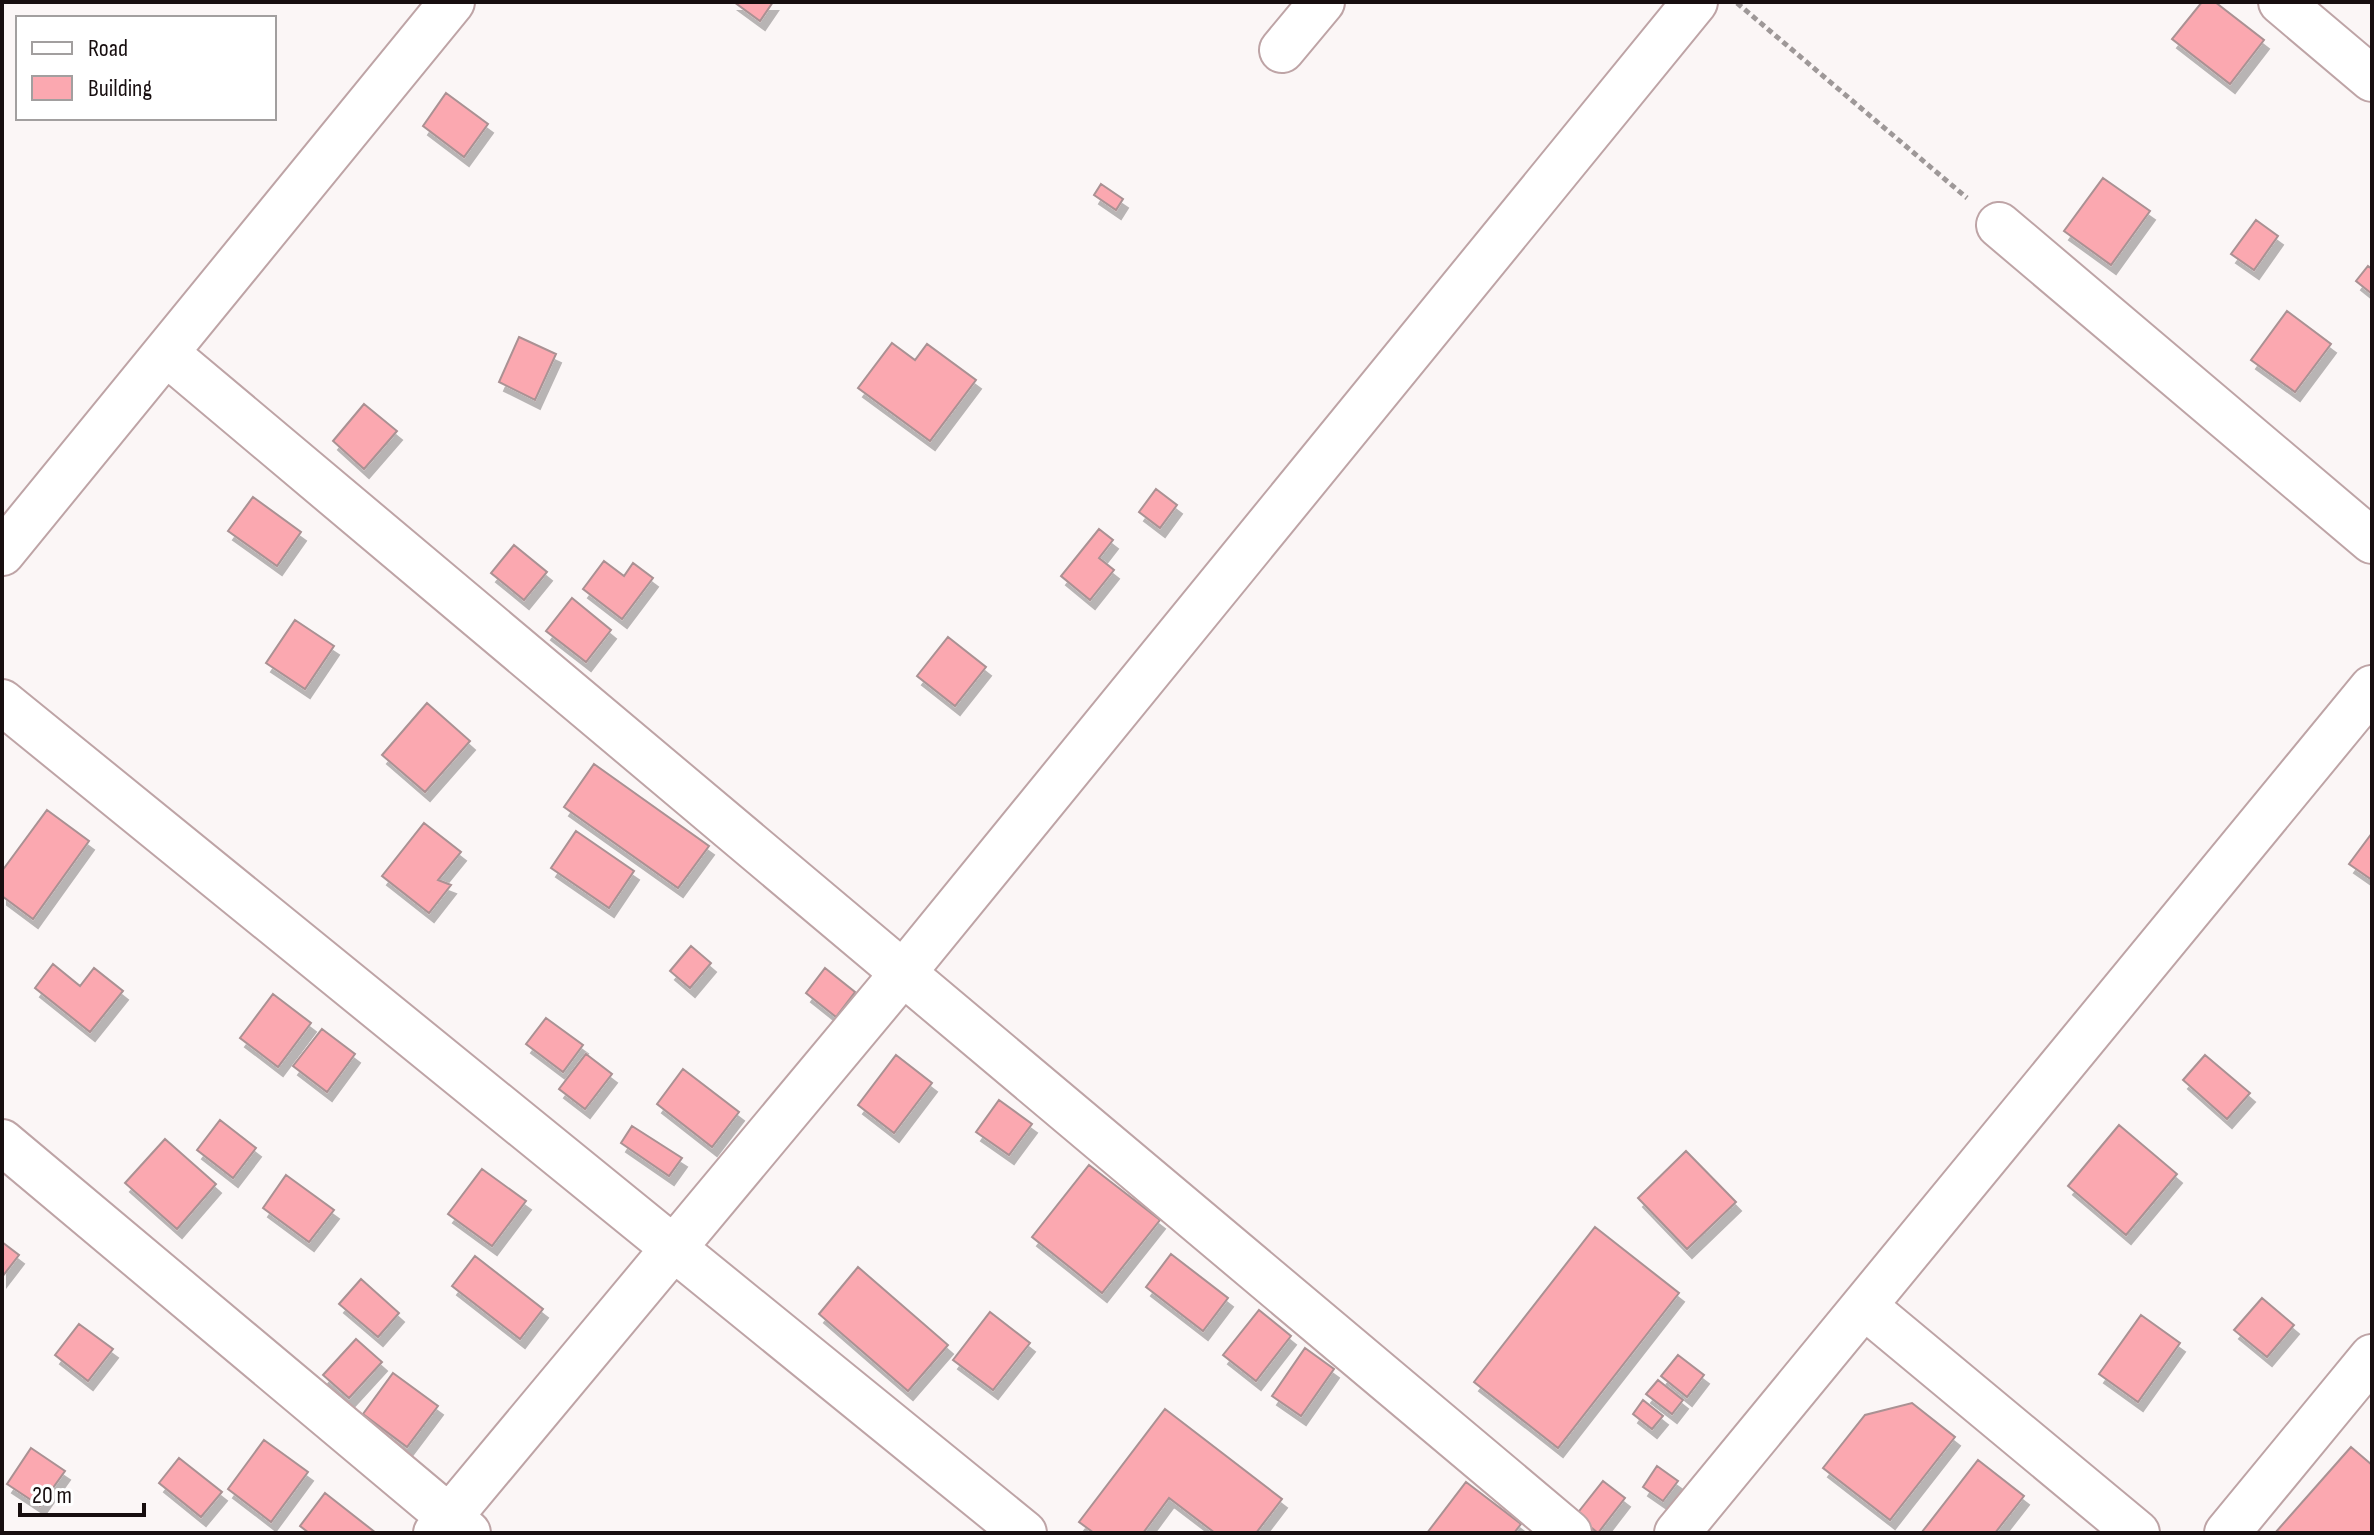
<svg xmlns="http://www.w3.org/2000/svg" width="2374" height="1535" font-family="'Sofia Sans Condensed',sans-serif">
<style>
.building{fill:#fba8b0;stroke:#aa9193;stroke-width:2;filter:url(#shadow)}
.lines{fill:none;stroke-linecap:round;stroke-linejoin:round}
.minor-casing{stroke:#bea4a6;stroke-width:48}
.path{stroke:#9e9898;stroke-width:5;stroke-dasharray:6 4;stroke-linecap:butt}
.minor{stroke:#fff;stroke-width:44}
</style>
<defs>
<filter id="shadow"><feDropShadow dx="5" dy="9" stdDeviation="0" flood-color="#0004"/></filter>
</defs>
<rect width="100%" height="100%" fill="#fbf6f6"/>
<path class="building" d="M734,2H773L760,21Z
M2202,2H2215L2264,40L2230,84L2172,39Z
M446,93L488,124L464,157L423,126Z
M2103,178L2150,211L2111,265L2064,231Z
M1101,184L1123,199L1116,210L1094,195Z
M2256,220L2278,236L2254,270L2231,254Z
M2368,266L2372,269V294L2356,281Z
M2287,311L2331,344L2295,392L2251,360Z
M519,337L556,354L535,400L499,382Z
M892,343L915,360L927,344L976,380L930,441L858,388Z
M364,404L397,431L364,469L333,441Z
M1156,489L1177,505L1160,528L1139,512Z
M253,497L301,532L277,566L228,531Z
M1099,529L1113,540L1099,558L1114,570L1090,600L1061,576Z
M514,545L547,572L524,600L491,573Z
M604,561L624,576L633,563L653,578L622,619L583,589Z
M572,598L611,630L586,662L546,631Z
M295,620L334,646L305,689L266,663Z
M948,637L986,667L955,706L917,676Z
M427,703L470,741L425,792L382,755Z
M594,764L709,846L678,888L564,807Z
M47,810L89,841L33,919L2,896V871Z
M424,823L461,852L438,880L451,885L429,913L382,876Z
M576,831L634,871L609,908L551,868Z
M2372,833V880L2349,864Z
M691,946L711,963L690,988L670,971Z
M53,964L80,986L94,968L123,991L90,1032L35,988Z
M825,968L855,992L836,1017L806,993Z
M273,994L311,1023L278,1067L240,1038Z
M546,1018L583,1045L563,1072L526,1044Z
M322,1029L355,1054L327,1092L293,1066Z
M586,1054L612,1074L585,1109L559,1089Z
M896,1055L932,1083L894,1133L858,1105Z
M2205,1055L2250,1093L2227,1119L2183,1080Z
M683,1069L739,1112L712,1147L657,1104Z
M999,1100L1032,1124L1009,1155L976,1132Z
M220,1120L256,1148L233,1178L197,1150Z
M2119,1125L2177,1174L2126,1235L2068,1186Z
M632,1126L682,1158L669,1176L621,1143Z
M165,1139L216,1184L177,1229L125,1183Z
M1686,1151L1736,1202L1687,1249L1638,1198Z
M1089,1165L1160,1220L1102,1293L1032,1237Z
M482,1169L526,1201L492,1246L448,1214Z
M286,1175L334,1210L309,1242L263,1208Z
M1595,1227L1679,1293L1558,1448L1474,1382Z
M2,1242L19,1255L2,1277Z
M1171,1254L1228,1298L1203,1331L1146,1287Z
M475,1256L543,1309L520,1339L452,1286Z
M858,1267L948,1345L908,1391L819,1314Z
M361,1279L399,1313L378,1337L339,1304Z
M2262,1298L2294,1325L2267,1357L2234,1330Z
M1259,1310L1291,1336L1256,1381L1223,1355Z
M990,1312L1030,1343L993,1390L953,1360Z
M2141,1315L2180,1343L2138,1402L2099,1374Z
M79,1324L113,1349L88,1381L55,1355Z
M356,1339L382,1362L349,1398L323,1375Z
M1305,1348L1334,1369L1301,1416L1272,1396Z
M1678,1355L1704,1375L1687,1397L1661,1376Z
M393,1373L438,1406L407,1447L363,1414Z
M1658,1380L1683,1400L1672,1414L1646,1394Z
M1643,1400L1663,1416L1652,1429L1633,1414Z
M1912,1403L1955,1437L1890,1520L1823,1468L1865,1415Z
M1165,1409L1282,1499L1256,1533H1215L1169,1498L1143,1533H1094L1079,1522Z
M264,1440L308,1472L271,1522L228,1489Z
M2351,1447L2372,1465V1533H2275Z
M31,1448L65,1471L40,1506L7,1484Z
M179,1458L222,1492L201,1517L159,1483Z
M1978,1460L2024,1496L1995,1533H1923L1922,1532Z
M1657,1466L1678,1481L1663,1501L1643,1487Z
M1603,1481L1625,1498L1598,1533L1576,1515Z
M1466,1482L1521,1524L1514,1533H1427Z
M325,1493L376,1533H309L300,1526Z"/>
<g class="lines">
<defs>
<path id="minor" d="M2281,2L2372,79
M1282,50L1322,2
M1999,225L2372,541
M166,353L1569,1533
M2,553L452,2
M2,702L1024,1533
M2,1142L468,1533
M1864,1306L2137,1533
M436,1533L903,973L1695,2
M1677,1533L2372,688
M2227,1533L2372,1357"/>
</defs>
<use href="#minor" class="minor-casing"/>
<path class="path" d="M1737,3L1967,198"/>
<use href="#minor" class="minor"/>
</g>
<rect width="2374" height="1535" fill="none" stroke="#170e0f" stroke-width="8"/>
<rect x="16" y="16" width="260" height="104" fill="#ffffff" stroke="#a29f9f" stroke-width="2"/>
<rect x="32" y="42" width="40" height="12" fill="#ffffff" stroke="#a29f9f" stroke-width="2"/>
<text x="88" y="56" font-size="24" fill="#170e0f">Road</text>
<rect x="32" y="76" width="40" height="24" fill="#fba8b0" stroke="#a29f9f" stroke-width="2"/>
<text x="88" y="96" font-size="24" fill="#170e0f">Building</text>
<path d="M20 1503v12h124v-12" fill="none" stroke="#170e0f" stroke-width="4"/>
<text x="32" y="1503" font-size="24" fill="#170e0f" stroke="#ffffff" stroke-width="6" paint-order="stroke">20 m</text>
</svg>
